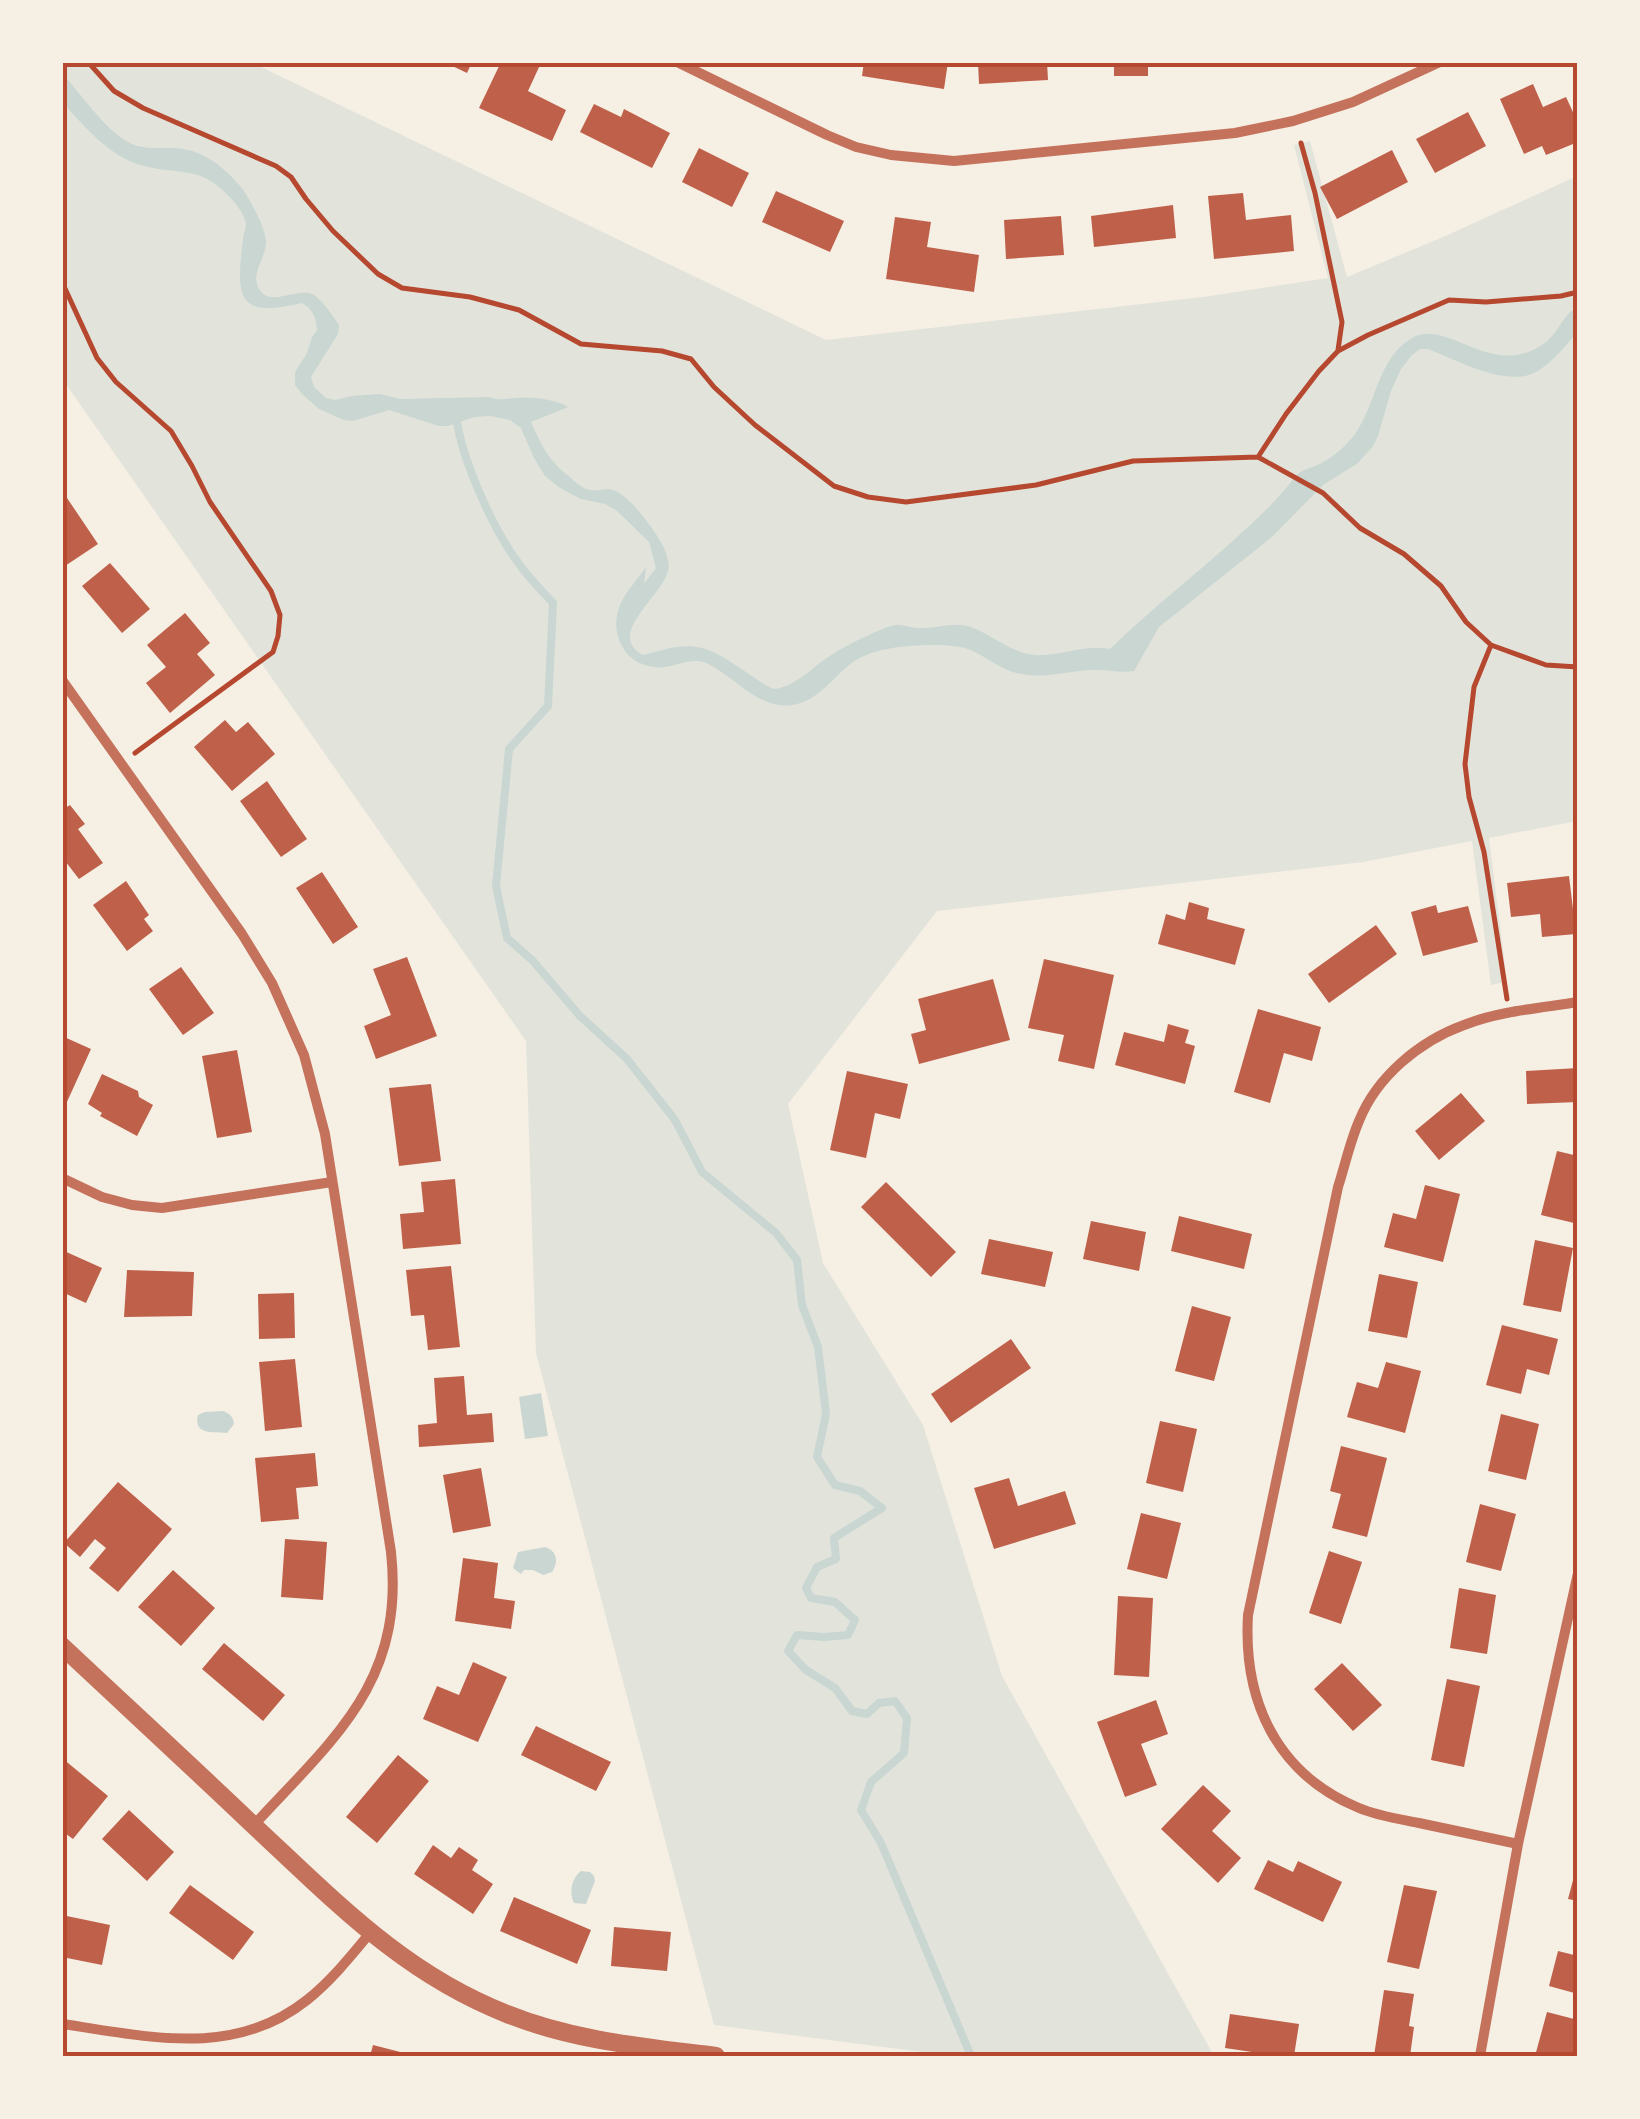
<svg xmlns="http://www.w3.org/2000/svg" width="1640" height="2119" font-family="'Fira Sans',sans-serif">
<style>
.green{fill:#e2e4dc}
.water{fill:#c9d6d2}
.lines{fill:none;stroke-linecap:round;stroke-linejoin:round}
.stream{stroke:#c9d6d2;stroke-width:8}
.building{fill:#bf614a}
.path{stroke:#b5482f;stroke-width:5}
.minor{stroke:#c5725c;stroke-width:10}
.tertiary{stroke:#c5725c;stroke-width:18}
.neatline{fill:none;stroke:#b5482f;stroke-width:4}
</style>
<rect width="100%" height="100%" fill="#f6efe4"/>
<path class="green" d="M62,63H253L826,340L1203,297L1328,278L1294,145L1310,141L1347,277L1443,237L1577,176V821L1489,838L1507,982L1491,985L1472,841L1363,862L937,911L788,1104L823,1263L923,1425L1002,1676L1214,2056H952L714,2025L536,1353L526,1041L63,380Z"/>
<path class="water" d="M62,73C81,94 107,133 132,144C144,149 157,148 170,148C201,148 221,164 241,187C249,197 266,229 266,242C266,259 247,277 262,293C274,305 299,287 314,295C323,301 333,316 339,325L338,334L311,377L314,387L326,398L335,400L352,396L380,394L400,399L489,397C500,401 504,399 515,398C530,396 556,399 568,407L531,422C543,448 548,460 571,478C576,483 583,489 591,490C598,492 606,487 613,490C631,496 656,532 664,548C667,556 670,563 668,571C662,596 605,635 643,655C689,642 701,641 740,668C751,675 762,684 774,689C796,687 814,665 833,654C843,647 885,626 895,625C902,624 911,628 918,628C937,629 953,621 971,627C993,635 1011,653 1034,655C1061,657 1083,644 1110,649C1150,610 1194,576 1235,539C1250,525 1266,511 1279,496C1286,489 1292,480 1299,473C1305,469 1313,467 1320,464C1333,457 1346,446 1355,434C1376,405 1378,357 1412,338C1447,318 1490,379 1542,345C1556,336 1560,322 1571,311L1577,310V333C1565,346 1552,363 1536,372C1506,388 1457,360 1428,349H1420L1412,355L1401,369L1391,391L1378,436L1373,446L1358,463L1323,485L1272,537L1159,627L1134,671C1120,673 1109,670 1096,670C1067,670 1043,681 1013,672C998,667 987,658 973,651C961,645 941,645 928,645C902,646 869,648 848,666C831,680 817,701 793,705C757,710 735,676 706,663C689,656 671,670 654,667C623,664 609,632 620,605C625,592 638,579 646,567L644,584L656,568L649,542L616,510L605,504L581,499L560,488L545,476L533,456L521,428L510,420L490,416L474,417L448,426H439L389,410L353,421L344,420L319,409L303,395L295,385V372L307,353L312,337L317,330C316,318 314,310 302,303C236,319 236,297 243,239C243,234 246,229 246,224C245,217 239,208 235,203C199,159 176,179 132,162C105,151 82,124 63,103Z
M541,1393L548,1436L525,1439L519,1397Z
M223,1411C230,1414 233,1416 234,1424L227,1433C212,1432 193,1435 198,1415L205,1412Z
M545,1547C557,1551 559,1561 552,1572L543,1575L533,1570H524L521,1574L513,1568L518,1552Z
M581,1871L590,1872L594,1876L595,1881L586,1904L574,1903C569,1893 571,1879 581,1871Z"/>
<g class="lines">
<path class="stream" d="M456,414C460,456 492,527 517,561C527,576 541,590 553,603L548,706L509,749L496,886L507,938L533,961L580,1016L627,1059L675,1120L702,1172L776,1233L797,1260L802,1305L818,1347L826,1414L817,1457L835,1485L860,1491L882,1508L834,1538L836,1559L817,1567L806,1588L811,1598L835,1602L855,1620L848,1635L824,1637L797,1635L788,1651L806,1670L835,1688L852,1711L867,1714L879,1703L895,1701L907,1718L904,1753L871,1782L861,1810L881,1843L971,2056"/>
</g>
<path class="building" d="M444,62H472L467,73Z
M501,62H536L540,65L528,91L566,110L552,141L479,108Z
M864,62H948L944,89L862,76Z
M978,62H1047L1048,80L979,84Z
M1114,62H1148V76H1114Z
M1533,84L1543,107L1566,97L1578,123V142L1546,155L1542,146L1524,154L1500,99Z
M594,104L621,117L624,109L670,133L652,168L580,132Z
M1468,112L1486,146L1435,173L1416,139Z
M699,148L749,173L732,207L682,182Z
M1392,150L1408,182L1337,219L1320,187Z
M776,191L844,221L830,252L762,222Z
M1243,193L1246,220L1291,215L1294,251L1214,259L1208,196Z
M1173,205L1176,238L1094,247L1091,216Z
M1061,216L1064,255L1006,259L1004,220Z
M895,217L931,222L927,247L979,255L974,292L886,279Z
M65,495L98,544L65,566L62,562V497Z
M110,563L150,609L122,633L82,586Z
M185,613L210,643L197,654L215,675L170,713L146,683L166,667L147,645Z
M225,720L236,732L248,722L275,754L232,791L194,747Z
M267,781L307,839L281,857L240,801Z
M70,805L85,824L78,829L103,863L79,879L62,857V810Z
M322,872L358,927L333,944L296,888Z
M1569,876L1576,934L1542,937L1540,914L1511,917L1507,883Z
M126,881L149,915L144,919L153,931L127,951L93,905Z
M1189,902L1209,908L1207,919L1245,929L1235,965L1158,944L1166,914L1185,920Z
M1436,905L1438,913L1468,906L1478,942L1423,956L1411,912Z
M1376,925L1397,954L1329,1003L1308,974Z
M407,957L437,1036L376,1059L364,1026L391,1015L373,969Z
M1044,959L1114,975L1094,1069L1058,1061L1064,1035L1028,1028Z
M181,967L214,1013L183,1035L149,989Z
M993,979L1010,1040L919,1064L911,1034L926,1030L918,999Z
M1258,1009L1321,1027L1312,1061L1284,1053L1270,1103L1234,1092Z
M1168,1024L1189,1030L1185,1043L1195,1046L1185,1084L1115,1065L1124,1032L1164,1042Z
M62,1036L91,1049L66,1104L62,1102Z
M237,1050L252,1132L217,1138L202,1056Z
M1578,1068V1102L1527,1104L1526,1071Z
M847,1071L908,1084L900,1119L875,1113L866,1158L830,1150Z
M102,1074L138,1091L139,1097L153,1105L137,1136L100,1116L102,1113L88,1104Z
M431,1084L441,1161L399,1166L389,1088Z
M1461,1093L1485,1121L1439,1160L1415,1131Z
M1557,1151L1578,1156V1224L1541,1215Z
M455,1179L461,1244L403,1249L400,1214L424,1212L421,1182Z
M886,1182L956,1252L931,1277L861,1207Z
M1425,1185L1460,1194L1443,1262L1384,1247L1393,1213L1416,1219Z
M1179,1216L1252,1234L1244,1269L1171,1251Z
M1091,1221L1146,1232L1139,1271L1083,1259Z
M989,1239L1053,1252L1045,1287L981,1274Z
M1535,1240L1573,1248L1561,1312L1523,1305Z
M62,1250L102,1268L86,1303L62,1292Z
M451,1266L460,1347L428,1350L424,1315L411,1316L406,1270Z
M127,1270L194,1272L192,1316L124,1317Z
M1379,1274L1418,1282L1407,1338L1368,1331Z
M294,1293L295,1338L259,1339L258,1294Z
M1192,1306L1231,1317L1214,1381L1175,1371Z
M1502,1325L1558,1339L1549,1375L1527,1369L1521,1394L1486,1385Z
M1011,1339L1031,1368L951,1423L931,1394Z
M295,1359L302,1427L265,1431L259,1362Z
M1386,1362L1421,1371L1405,1433L1347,1417L1357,1382L1378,1388Z
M464,1376L467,1415L492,1413L494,1442L419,1447L418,1425L437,1423L434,1378Z
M1501,1414L1539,1424L1526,1480L1488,1471Z
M1160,1421L1197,1429L1183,1492L1146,1483Z
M1341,1446L1387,1458L1367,1537L1332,1528L1341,1494L1330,1491Z
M315,1453L318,1486L296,1488L299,1519L261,1522L255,1458Z
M481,1468L491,1526L453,1533L443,1475Z
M1009,1478L1018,1506L1065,1491L1076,1524L994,1549L974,1488Z
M118,1482L172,1529L118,1592L89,1568L106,1548L95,1539L80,1557L64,1543Z
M1480,1504L1516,1514L1501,1571L1466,1562Z
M1141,1513L1181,1523L1167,1579L1127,1569Z
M285,1539L327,1542L323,1600L281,1597Z
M1329,1551L1362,1562L1341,1624L1309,1613Z
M463,1558L498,1563L494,1598L515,1601L511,1629L455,1621Z
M173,1570L215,1608L181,1646L138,1607Z
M1459,1588L1496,1595L1487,1654L1450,1648Z
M1118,1596L1153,1598L1149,1677L1114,1675Z
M224,1643L285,1695L263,1721L202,1669Z
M473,1662L507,1677L478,1742L423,1719L437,1686L459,1695Z
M1342,1663L1382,1705L1353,1731L1314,1689Z
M1447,1679L1480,1686L1464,1767L1431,1760Z
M1156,1700L1168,1734L1141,1744L1157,1785L1125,1797L1097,1722Z
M536,1726L611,1762L596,1791L521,1755Z
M398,1755L429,1781L377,1843L346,1817Z
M62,1758L108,1796L73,1839L62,1831V1813L66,1810L62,1807Z
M1203,1785L1231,1811L1212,1831L1241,1858L1218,1883L1161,1829Z
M129,1810L174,1852L147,1881L102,1839Z
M433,1845L451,1858L459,1847L478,1860L472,1870L493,1884L473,1914L414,1874Z
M1268,1860L1293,1872L1298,1861L1342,1882L1323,1922L1254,1889Z
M1576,1869H1578V1901L1568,1899Z
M190,1885L254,1932L233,1960L169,1913Z
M1404,1885L1437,1891L1419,1969L1387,1962Z
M514,1897L591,1930L577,1964L500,1931Z
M62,1915L110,1925L102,1965L62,1957Z
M614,1927L671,1932L667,1971L611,1966Z
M1558,1951L1578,1956V1994L1549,1986Z
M1384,1990L1414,1994L1409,2026L1414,2027L1410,2056H1374Z
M1547,2012L1578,2020V2056H1535Z
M1230,2014L1299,2024L1294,2056H1278L1225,2048Z
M373,2045L412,2055V2056H370Z"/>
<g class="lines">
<path class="path" d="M88,62L114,91L143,108L276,166L291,177L306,199L333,231L378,274L402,288L470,297L519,310L581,344L662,351L691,359L714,387L755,425L834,486L868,497L906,502L1036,485L1133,461L1258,457L1323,493L1360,528L1404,554L1441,586L1466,622L1491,645L1546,665L1578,667
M1301,143L1315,193L1342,322L1338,350
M62,282L97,358L116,382L171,431L192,466L210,502L271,591L280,615L278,636L273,652L135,753
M1258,457L1286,414L1319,371L1338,351L1368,335L1449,300L1486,302L1561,296L1578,292
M1491,645L1474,687L1465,764L1469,797L1484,852L1507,999"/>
<path class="minor" d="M677,62L827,135L856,147L891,155L954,161L1235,133L1293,121L1353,102L1440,62
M62,680L242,934L272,983L304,1055L325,1134L391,1552C405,1682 334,1738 254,1825
M62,1178L102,1197L132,1205L162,1208L332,1182
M1518,1844C1485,1837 1452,1830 1419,1823C1399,1819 1378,1816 1359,1808C1276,1774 1243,1700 1248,1615L1338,1187C1345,1165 1350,1142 1359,1121C1377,1076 1420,1041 1464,1025C1499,1011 1541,1008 1578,1002
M62,2024C147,2036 233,2059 307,2000C331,1981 351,1956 370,1933
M1480,2056L1518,1844L1578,1573"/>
<path class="tertiary" d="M62,1646C126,1706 189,1764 252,1824C333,1899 402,1973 507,2014C574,2041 645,2047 716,2056"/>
</g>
<rect width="1640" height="2119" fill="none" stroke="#f6efe4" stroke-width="130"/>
<rect x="65" y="65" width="1510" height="1989" class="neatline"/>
</svg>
